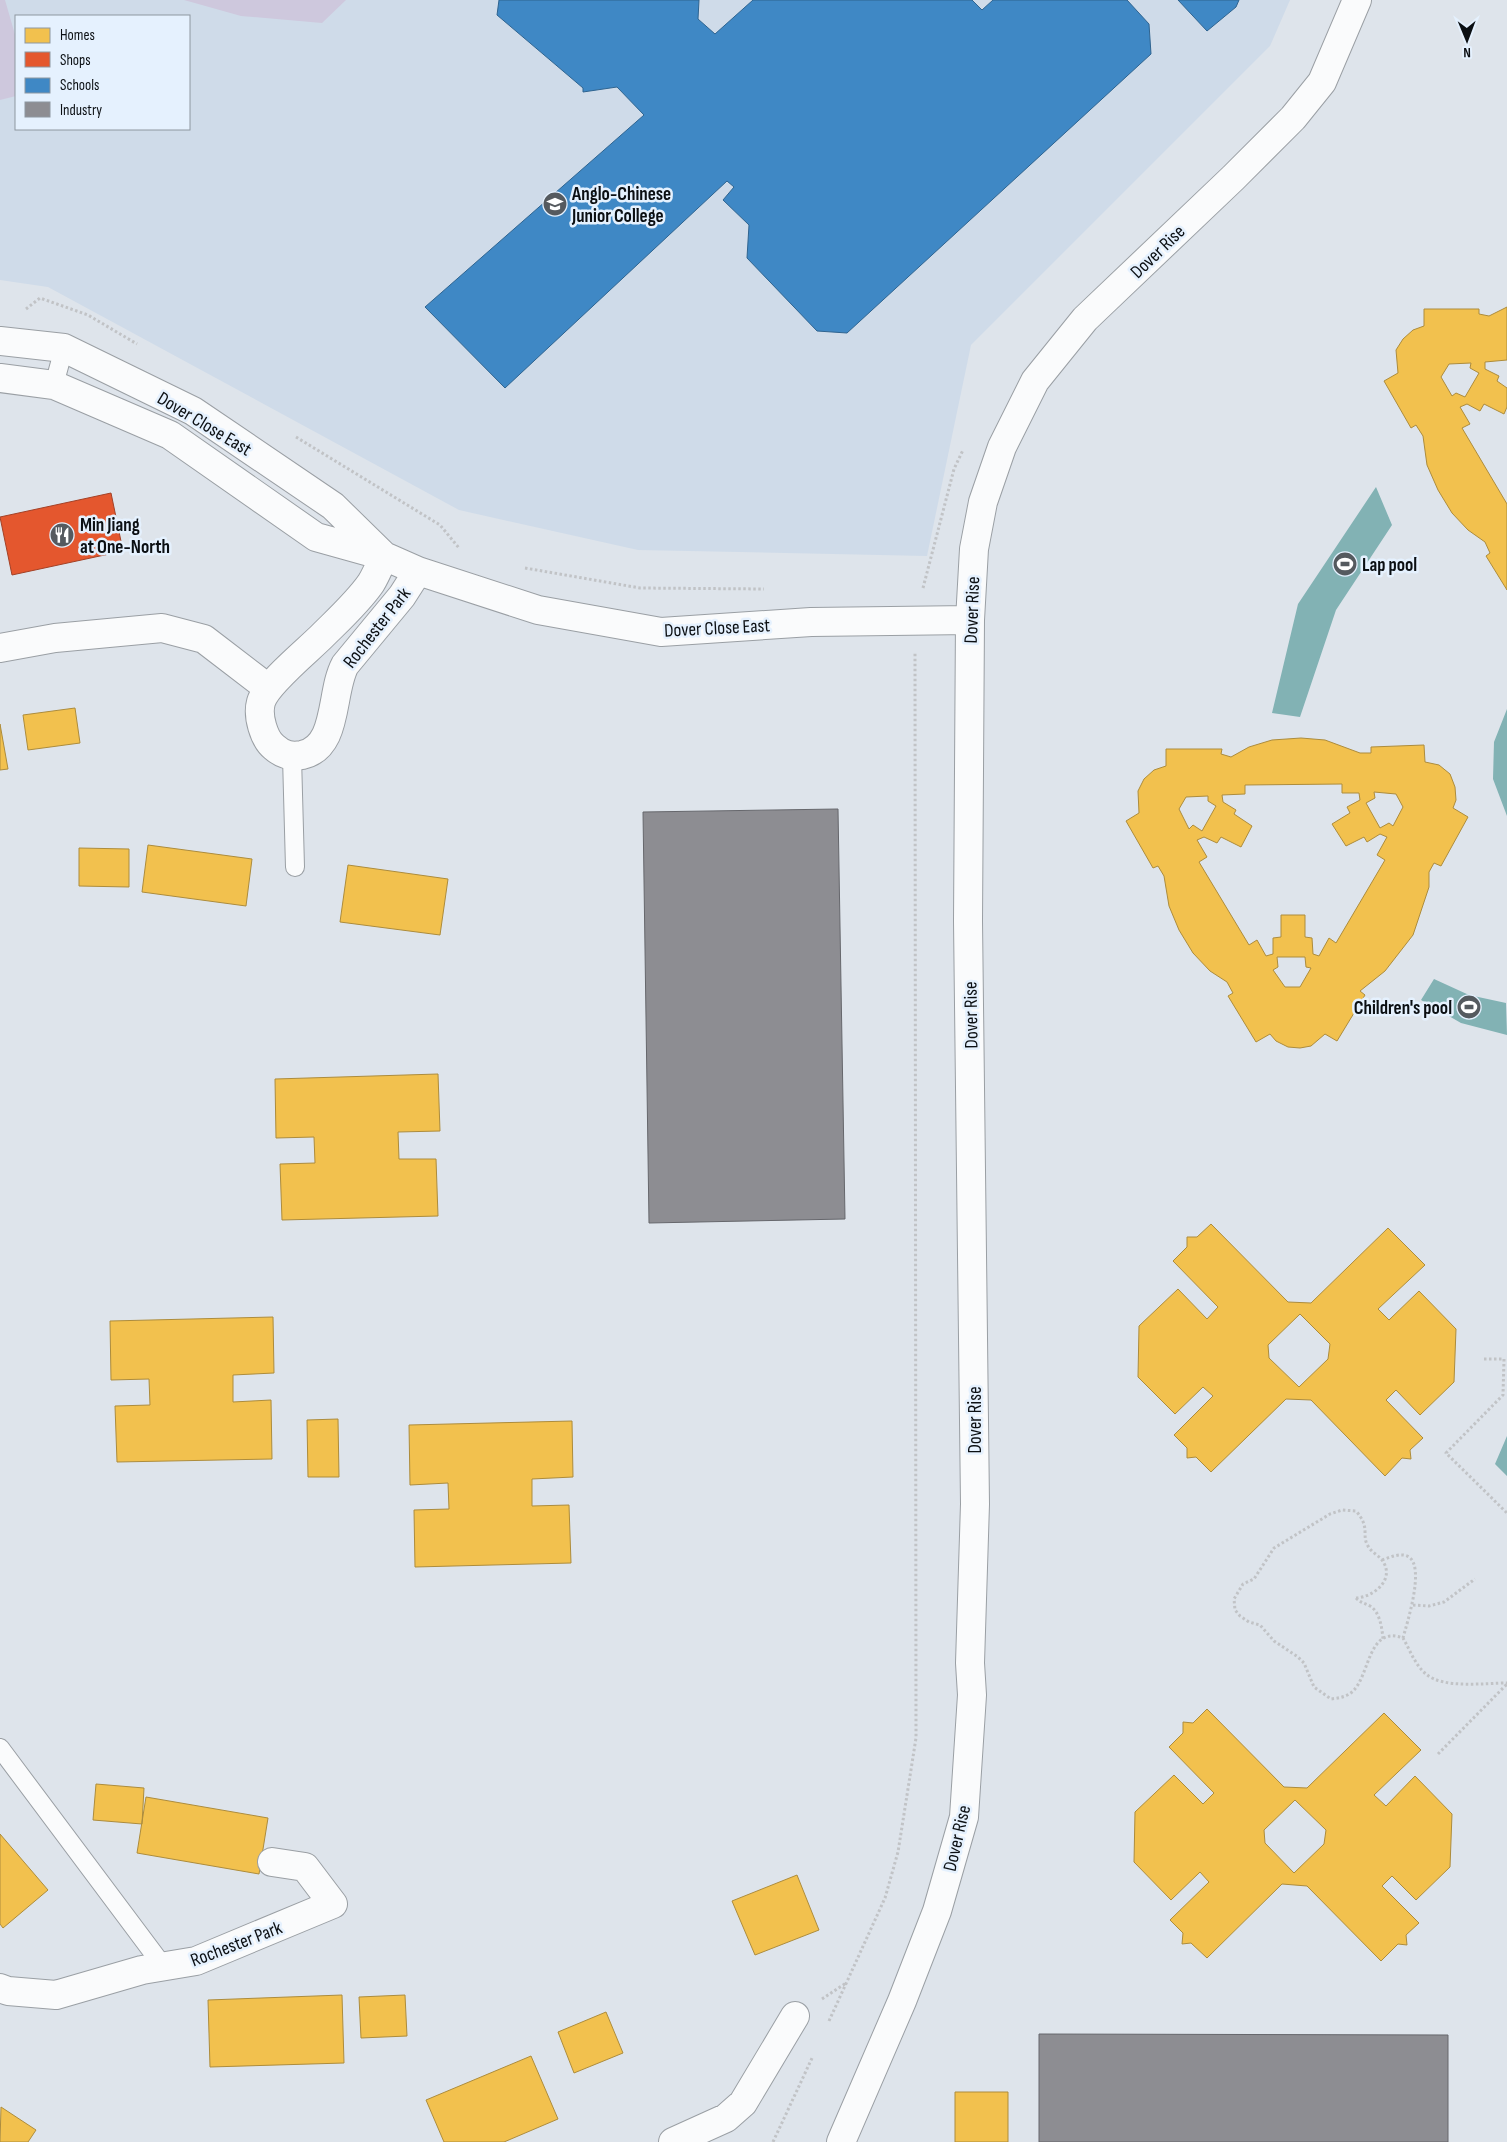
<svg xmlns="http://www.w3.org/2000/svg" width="1507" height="2142" font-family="'Sofia Sans Condensed',sans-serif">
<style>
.built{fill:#cfdbe9;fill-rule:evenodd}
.green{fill:#cec8dd}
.water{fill:#82b2b4}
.homes{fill:#f2c14e;stroke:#ad8c3c;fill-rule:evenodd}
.shops{fill:#e4572e;stroke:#a34126}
.schools{fill:#3f88c5;stroke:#2f6490}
.industry{fill:#8d8d92;stroke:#66676c}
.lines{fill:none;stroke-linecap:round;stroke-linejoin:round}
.service-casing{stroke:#9a9fa4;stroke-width:20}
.minor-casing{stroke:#9a9fa4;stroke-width:30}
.path{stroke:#c1c3c6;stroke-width:3;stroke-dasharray:2.5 2.5;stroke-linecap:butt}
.service{stroke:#fafbfc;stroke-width:18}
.minor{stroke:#fafbfc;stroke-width:28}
.labels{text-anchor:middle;stroke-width:5;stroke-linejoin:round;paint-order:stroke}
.poi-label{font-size:19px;font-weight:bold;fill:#0b0f13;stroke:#e5f1fe;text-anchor:start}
.street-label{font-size:19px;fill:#0b0f13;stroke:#e5f1fe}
</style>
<rect width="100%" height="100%" fill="#dee4eb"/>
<path class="built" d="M0,0H1290L1270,46L971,345L927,556L638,550L459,510L48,287L0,280ZM16,16H189V129H16Z"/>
<path class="green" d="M0,0H5L16,38V96L0,100Z
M184,0H346L322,23L241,16Z"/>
<path class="water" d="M1376,487L1392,525L1336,610L1300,717L1272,713L1298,604Z
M1507,709V816L1493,779L1494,742Z
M1434,979L1469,995L1506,1003L1507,1035L1461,1023L1421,1000Z
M1507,1436V1476L1495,1464Z"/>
<path class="homes" d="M1507,307V360L1485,362V369L1499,376L1497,381L1507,388V407L1504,414L1484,404L1480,411L1467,404L1460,407L1470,424L1462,428L1507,504V590L1486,556L1490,553L1485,542L1468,530L1452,513L1438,490L1427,465L1423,436L1416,425L1411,428L1384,381L1398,373L1396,350L1403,339L1413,330L1424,326V309H1479V314L1489,316ZM1471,363L1470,368L1479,373L1465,397L1456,393L1452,396L1441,377L1449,364Z
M75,708L80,743L28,750L23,715Z
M0,724L8,769L0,770Z
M1301,738L1325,740L1360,753H1371V747L1424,745L1425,762L1439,765L1450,774L1455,787L1456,800L1453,808L1468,817L1441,866L1434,863L1429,872V887L1413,935L1385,971L1360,991L1365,995L1337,1041L1325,1034L1311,1046L1300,1048L1288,1047L1276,1041L1270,1034L1256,1042L1228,996L1233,993L1227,982L1210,971L1193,953L1179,930L1169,906L1164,876L1158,866L1153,868L1126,821L1139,813L1138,791L1144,779L1154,770L1166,766V749H1222L1221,754L1231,757L1249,747L1272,740ZM1342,784V793H1359L1360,800L1347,807L1350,813L1332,824L1346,846L1364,837L1367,842L1380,834L1387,837L1377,855L1385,860L1336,943L1329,938L1319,956L1313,954L1312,938L1305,937V915H1281V937L1273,938V954L1266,956L1257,940L1249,945L1199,862L1207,857L1197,840L1204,837L1217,843L1221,837L1241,847L1252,826L1234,814L1236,810L1223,802L1222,795L1245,794V785ZM1374,792L1396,794L1403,807L1393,826L1389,823L1380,828L1366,803L1375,798ZM1208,796V801L1216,806L1202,831L1193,825L1189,829L1179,809L1186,797ZM1277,957H1305L1306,967L1311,968L1300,987H1285L1273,970L1278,967Z
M148,845L252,859L246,906L142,892Z
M79,848L129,849V887L79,886Z
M348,865L448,879L440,935L340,922Z
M438,1074L440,1131L398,1132L399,1159H436L438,1216L282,1220L280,1164L315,1163L314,1137L276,1138L275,1079Z
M1211,1224L1288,1302L1311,1303L1388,1228L1425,1265L1378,1309L1389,1320L1419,1291L1456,1329L1454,1382L1420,1415L1396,1390L1386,1400L1423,1438L1410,1450L1411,1459L1402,1458L1385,1476L1311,1400L1286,1399L1211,1472L1196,1457L1187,1458V1448L1174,1435L1213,1396L1203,1387L1175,1414L1138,1377L1139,1326L1178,1289L1207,1319L1218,1307L1173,1261L1187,1247V1237H1197ZM1300,1314L1330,1344L1328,1359L1299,1387L1269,1358L1268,1345Z
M273,1317L274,1373L233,1375V1402L271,1400L272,1459L117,1462L115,1406L150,1405L149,1379L111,1380L110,1321Z
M338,1419L339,1477H308L307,1420Z
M572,1421L573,1477L532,1479V1506L569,1505L571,1563L415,1567L414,1510L449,1509L448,1483L410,1485L409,1425Z
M1207,1709L1284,1787L1307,1788L1384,1713L1421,1750L1374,1795L1386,1806L1415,1776L1452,1814L1450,1867L1416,1900L1392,1876L1382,1886L1419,1923L1406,1935L1407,1945L1398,1944L1381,1961L1307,1886L1282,1884L1207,1958L1191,1943L1182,1944L1183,1933L1170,1920L1209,1882L1200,1872L1171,1900L1134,1862L1135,1812L1174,1775L1203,1804L1214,1793L1169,1747L1183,1733V1722L1193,1723ZM1295,1800L1326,1830L1324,1844L1294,1873L1265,1843L1264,1830Z
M96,1784L144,1788L142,1824L93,1820Z
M146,1797L268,1818L259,1874L137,1853Z
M0,1834L48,1890L3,1928L0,1924Z
M797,1875L819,1930L755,1955L732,1901Z
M342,1995L344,2063L210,2067L208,2000Z
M405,1995L407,2036L361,2038L359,1997Z
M606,2012L623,2053L574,2073L558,2032Z
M531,2056L558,2119L504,2142H444L426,2100Z
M955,2092H1008V2142H955Z
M1,2107L36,2130L28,2142H0Z"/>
<path class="shops" d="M111,493L123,551L12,575L0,517Z"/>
<path class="schools" d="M499,0H699L698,19L715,34L753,0H972L982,10L993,0H1127L1149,24L1151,54L847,333L817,331L747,258L749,225L723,200L734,187L727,181L505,388L425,307L644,115L617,87L583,92V88L497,15Z
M1178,0H1239L1236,7L1207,31Z"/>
<path class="industry" d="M838,809L845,1219L649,1223L643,812Z
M1039,2034L1448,2035V2142H1039Z"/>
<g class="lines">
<defs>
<path id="service" d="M54,385L64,348
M292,757L295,867
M0,1748L163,1966"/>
<path id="minor" d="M0,341L64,348L193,411L333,506L382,554
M0,378L54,385L170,435L316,537L384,556L418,571L538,610L661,632L811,622L970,620
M384,556C380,565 376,575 371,583C358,602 338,620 322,636C307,651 266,684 261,702C257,716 264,739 274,747C283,755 291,757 302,755C339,747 330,693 345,665L402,596L418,571
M0,648L55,638L162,628L204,639L268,688
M0,1988L8,1991L56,1995L142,1970L196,1961L333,1904L305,1867L272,1862
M673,2142L726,2118L743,2103L795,2016
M841,2142L902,2001L937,1911L964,1817L972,1695L970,1663L975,1504L968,921L970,620L974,549L983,502L1002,447L1035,381L1085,319L1233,178L1293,118L1322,82L1357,0"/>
</defs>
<use href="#service" class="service-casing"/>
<use href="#minor" class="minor-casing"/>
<path class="path" d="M26,309L40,298L88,315L137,344
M296,437L440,525L459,548
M525,568L640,588L764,589
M923,588L954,469L963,450
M1484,1359H1504L1503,1395L1446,1453L1507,1513
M1382,1560C1391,1557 1401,1552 1409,1557C1425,1568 1407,1623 1403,1638
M1356,1598C1374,1597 1396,1579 1382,1560C1378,1555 1371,1552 1368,1546C1361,1535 1371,1528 1356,1511L1342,1510L1330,1514L1274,1548L1254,1579L1243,1584L1234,1599L1235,1610L1240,1616L1249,1622L1260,1625L1274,1641L1298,1657L1304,1663L1314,1687L1331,1699C1339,1698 1347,1697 1353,1691C1370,1675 1368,1625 1403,1638C1410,1650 1415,1665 1426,1674C1443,1689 1485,1683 1507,1683
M1356,1598C1361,1603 1364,1603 1370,1606C1380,1612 1382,1628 1383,1639
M1413,1605L1429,1606L1444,1602L1475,1579
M1438,1754L1507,1684
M822,1999L846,1983
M829,2021L885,1898L898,1852L916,1738L915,653
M773,2142L813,2056"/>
<use href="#service" class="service"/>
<use href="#minor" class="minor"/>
</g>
<defs>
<symbol id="university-disc" viewBox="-11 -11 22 22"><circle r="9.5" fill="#555a5f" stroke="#e5f1fe"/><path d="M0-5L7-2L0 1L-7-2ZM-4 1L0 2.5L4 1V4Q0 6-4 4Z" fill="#fff"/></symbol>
<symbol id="restaurant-disc" viewBox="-11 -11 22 22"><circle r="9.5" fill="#555a5f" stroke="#e5f1fe"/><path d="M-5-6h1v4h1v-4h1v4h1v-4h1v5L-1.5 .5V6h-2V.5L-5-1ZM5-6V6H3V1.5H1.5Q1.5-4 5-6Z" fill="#fff"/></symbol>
<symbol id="stadium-disc" viewBox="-11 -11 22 22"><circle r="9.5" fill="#555a5f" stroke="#e5f1fe"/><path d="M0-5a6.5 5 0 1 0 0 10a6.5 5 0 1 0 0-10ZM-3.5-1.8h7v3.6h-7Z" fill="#fff"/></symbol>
</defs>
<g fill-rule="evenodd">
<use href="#university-disc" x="541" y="190" width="28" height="28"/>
<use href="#restaurant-disc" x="48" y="521" width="28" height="28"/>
<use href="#stadium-disc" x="1331" y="550" width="28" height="28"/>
<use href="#stadium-disc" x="1455" y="993" width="28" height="28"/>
</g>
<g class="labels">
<g class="poi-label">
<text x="572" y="200">Anglo-Chinese<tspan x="572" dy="22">Junior College</tspan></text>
<text x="80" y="531">Min Jiang<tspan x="80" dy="22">at One-North</tspan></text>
<text x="1362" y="571">Lap pool</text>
<text x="1452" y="1014" text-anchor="end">Children's pool</text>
</g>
<g class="street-label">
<text transform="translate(1157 251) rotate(-44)" y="7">Dover Rise</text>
<text transform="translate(205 423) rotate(31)" y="7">Dover Close East</text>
<text transform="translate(971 610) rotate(-88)" y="7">Dover Rise</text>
<text transform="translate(376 627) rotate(-52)" y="7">Rochester Park</text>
<text transform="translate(717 627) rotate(-3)" y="7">Dover Close East</text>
<text transform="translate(970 1015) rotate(-91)" y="7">Dover Rise</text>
<text transform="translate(974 1420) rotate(-90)" y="7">Dover Rise</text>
<text transform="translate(956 1838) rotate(-77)" y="7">Dover Rise</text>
<text transform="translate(236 1943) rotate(-21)" y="7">Rochester Park</text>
</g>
</g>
<rect x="15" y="15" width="175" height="115" fill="#e5f1fe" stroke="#8e97a0"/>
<rect x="25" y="28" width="25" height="15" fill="#f2c14e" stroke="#8e97a0"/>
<text x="60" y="40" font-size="15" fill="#0b0f13">Homes</text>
<rect x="25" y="52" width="25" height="15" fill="#e4572e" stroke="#8e97a0"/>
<text x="60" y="65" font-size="15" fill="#0b0f13">Shops</text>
<rect x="25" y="78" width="25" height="15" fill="#3f88c5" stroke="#8e97a0"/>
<text x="60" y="90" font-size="15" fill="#0b0f13">Schools</text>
<rect x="25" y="102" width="25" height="15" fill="#8d8d92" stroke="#8e97a0"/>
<text x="60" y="115" font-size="15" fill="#0b0f13">Industry</text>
<g transform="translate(1467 40) rotate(179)" stroke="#e5f1fe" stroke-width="4" paint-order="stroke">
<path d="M0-4L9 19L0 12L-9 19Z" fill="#0b0f13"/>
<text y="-8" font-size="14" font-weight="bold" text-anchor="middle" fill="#0b0f13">N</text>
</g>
</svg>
